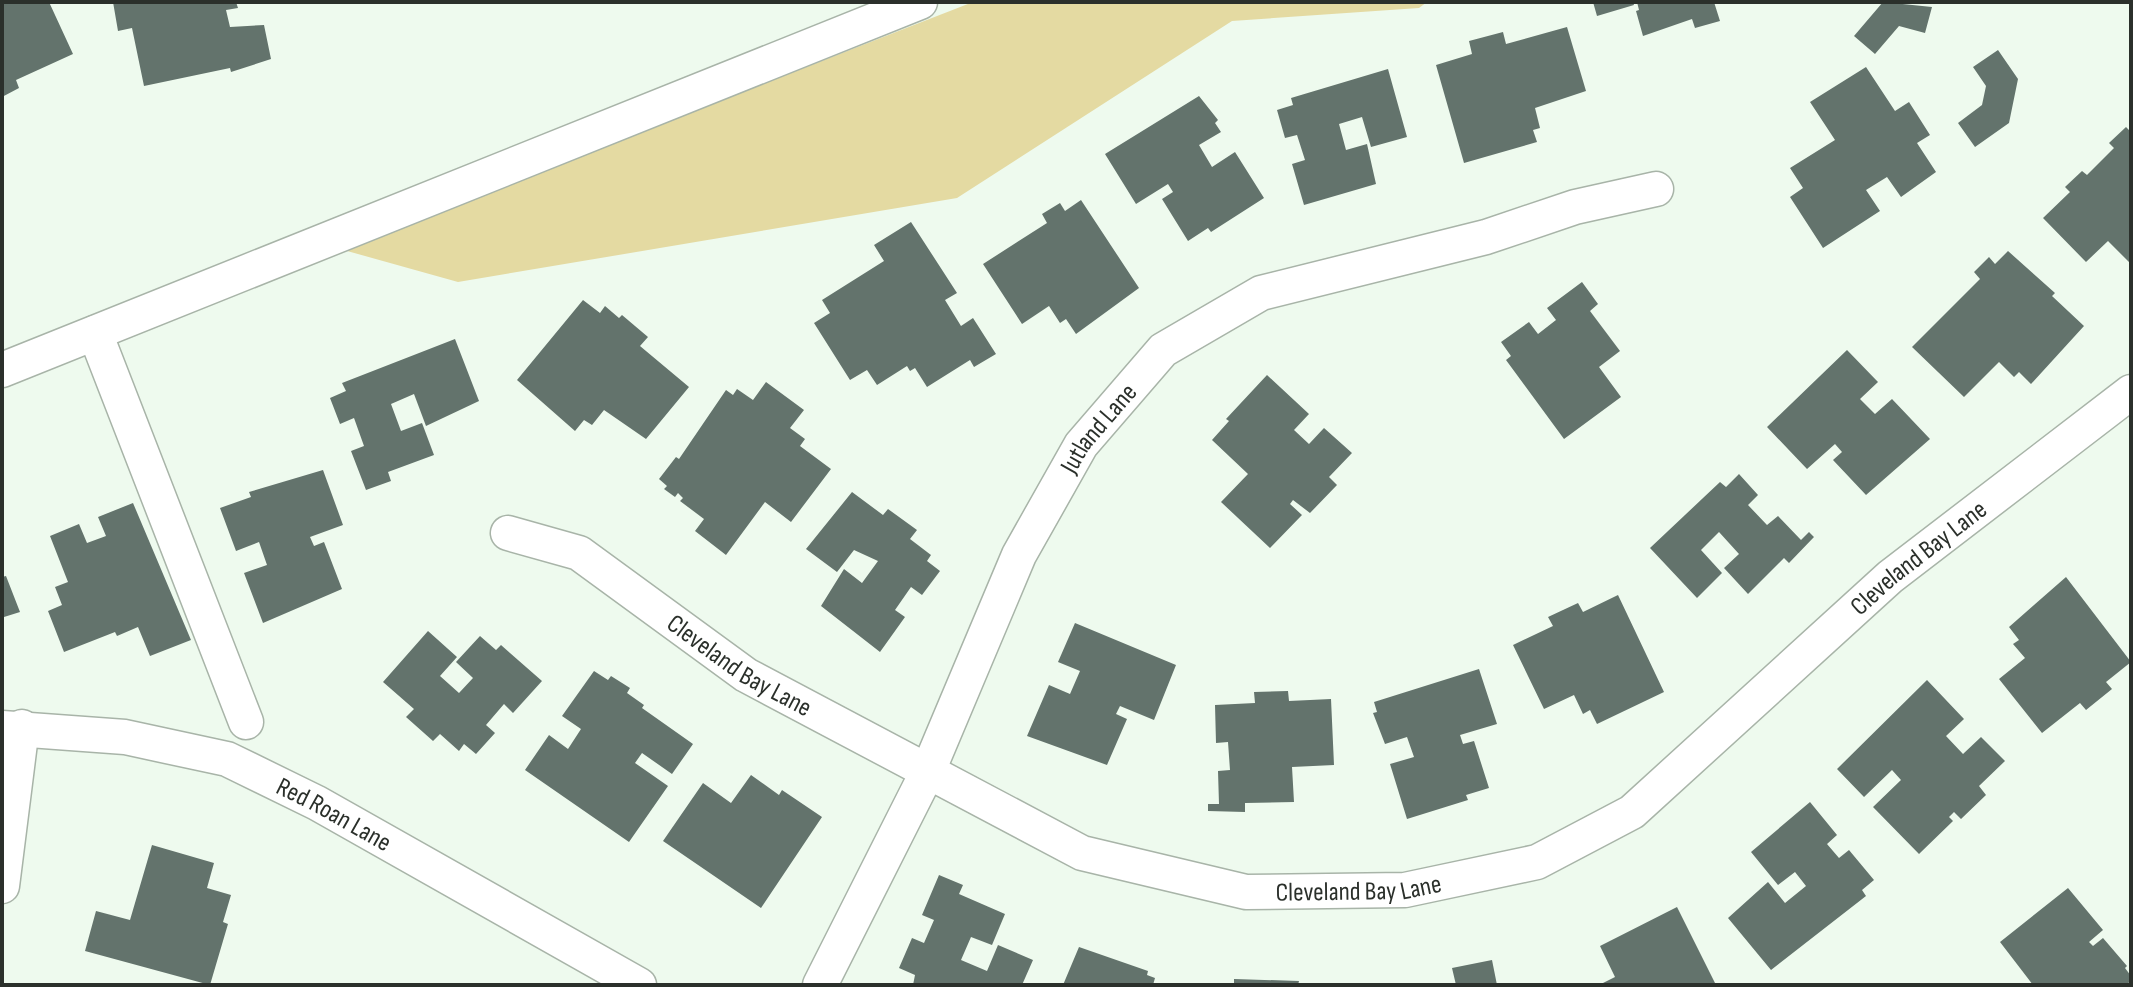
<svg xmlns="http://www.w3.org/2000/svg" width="2133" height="987" font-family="'Sofia Sans Condensed',sans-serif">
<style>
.green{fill:#e4daa2}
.building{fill:#63736c}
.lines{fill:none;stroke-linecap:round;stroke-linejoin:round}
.minor-casing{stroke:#a8b4a8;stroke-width:37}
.minor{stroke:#fff;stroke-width:34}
.labels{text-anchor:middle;stroke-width:8;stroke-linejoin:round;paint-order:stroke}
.street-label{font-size:26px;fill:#2b302b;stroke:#fff}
</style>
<rect width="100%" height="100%" fill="#eefaee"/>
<path class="green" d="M973,2H1427L1419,8L1232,21L957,198L458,282L340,249Z"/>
<path class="building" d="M2,2H49L73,54L16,80L19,88L2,97Z
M113,2H236L238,8L226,10L230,27L264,25L271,59L231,72L230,68L144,86L132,28L118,31Z
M1593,2H1633L1634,5L1597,16Z
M1637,2H1714L1720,21L1695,28L1692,19L1643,36L1636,11L1639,10Z
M1883,2L1932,7L1925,33L1899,26L1875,54L1854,36Z
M1567,27L1586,91L1535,108L1540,128L1533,130L1537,142L1464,163L1436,65L1472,54L1469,41L1503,32L1506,44Z
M1998,50L2018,79L2009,123L1975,147L1958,123L1982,105L1986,86L1973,67Z
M1866,67L1895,111L1909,102L1930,135L1917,143L1936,172L1901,197L1887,177L1866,190L1880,211L1823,248L1790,197L1803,188L1790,168L1835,140L1810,102Z
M1388,69L1407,137L1371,147L1362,117L1339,124L1346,150L1367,144L1376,184L1304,205L1292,164L1305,160L1297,135L1285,138L1277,110L1293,105L1291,98Z
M1199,96L1218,120L1215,123L1221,132L1199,145L1212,167L1235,152L1264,198L1211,232L1208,228L1188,241L1162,199L1173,192L1168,184L1136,204L1105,154Z
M2126,127L2131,132V264L2108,241L2086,262L2043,218L2070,192L2065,187L2082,171L2087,175L2114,148L2109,143Z
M1081,200L1139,288L1076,334L1066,319L1060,323L1049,306L1022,324L983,264L1047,223L1042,214L1060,203L1065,211Z
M911,222L957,293L945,300L961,326L973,318L996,354L974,367L970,360L927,387L915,368L910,371L907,366L877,385L867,370L850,380L814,323L830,313L822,300L884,261L874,245Z
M2008,251L2055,293L2052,296L2084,326L2031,384L2019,372L2014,377L1999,362L1964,397L1912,347L1980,279L1974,272L1989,257L1995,264Z
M1582,282L1598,304L1590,311L1620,351L1599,367L1621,397L1564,439L1506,360L1511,356L1501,342L1529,322L1538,334L1556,320L1547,308Z
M583,300L600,313L605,306L619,318L622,315L648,337L640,346L689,387L646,439L604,410L592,425L584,420L575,431L517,380Z
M455,339L479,401L426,426L414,394L391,404L401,431L422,423L434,455L388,472L391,481L366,490L351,451L364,446L354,418L340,424L330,398L346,391L342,383Z
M1847,350L1878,382L1860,399L1875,414L1892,399L1930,439L1866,495L1833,460L1842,452L1835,444L1807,469L1767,427Z
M1267,375L1309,414L1294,430L1309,444L1324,428L1352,453L1329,477L1337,485L1310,513L1293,500L1290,504L1302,515L1270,548L1221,502L1248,474L1212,440L1229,421L1226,419Z
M766,382L804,410L790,428L805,439L800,446L831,469L791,522L765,502L726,555L695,531L704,519L680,501L683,498L678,493L675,497L664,489L667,486L659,479L676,457L679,459L726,390L733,395L737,389L753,400Z
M323,470L343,525L310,537L314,546L324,542L342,589L263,623L244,573L267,565L259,542L236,551L220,508L251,497L249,492Z
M1739,474L1758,495L1748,505L1767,525L1778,516L1801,540L1809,532L1814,537L1789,563L1784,558L1748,594L1724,568L1739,554L1719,532L1701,550L1722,573L1697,598L1650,548L1720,482L1726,487Z
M852,492L883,515L888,509L917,530L910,539L931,555L927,561L940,571L922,595L911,587L895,610L905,617L880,652L821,606L844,569L862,583L878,561L854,550L837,572L806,549Z
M133,503L191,640L150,656L138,627L117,636L115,632L64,652L48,611L62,605L55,587L68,582L50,536L79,524L87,543L106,536L98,517Z
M6,576L20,612L4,617L2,577Z
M2066,577L2131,662L2106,682L2112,689L2086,710L2080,703L2042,733L1999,679L2025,658L2013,644L2019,640L2009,627Z
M1618,595L1664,692L1597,724L1590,710L1583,714L1574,695L1544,709L1513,645L1553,626L1548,617L1578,603L1583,612Z
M1075,623L1176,665L1154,720L1120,706L1116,714L1127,719L1107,765L1027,736L1049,685L1070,694L1080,671L1058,662Z
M428,631L457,657L440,676L459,693L473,678L456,662L480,636L496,650L501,645L542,681L513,713L504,704L486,725L495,733L476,754L464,744L459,751L440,734L433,741L406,717L414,709L383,682Z
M1479,669L1497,724L1460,735L1463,744L1474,741L1489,788L1466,795L1468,800L1407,819L1390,764L1414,757L1407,737L1385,744L1373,713L1377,712L1374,702Z
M594,671L608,680L611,676L630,688L627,693L644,705L642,708L693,744L672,774L642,753L635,763L668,786L629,842L525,770L549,735L568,749L581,729L562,716Z
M1927,680L1964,719L1946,736L1963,754L1981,737L2005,761L1979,786L1986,795L1961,819L1954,812L1949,817L1953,821L1919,854L1873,807L1901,780L1892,770L1864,797L1837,769Z
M1288,691L1289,701L1331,699L1334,765L1292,767L1294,802L1245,803V812L1208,811V804H1219L1218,771L1230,770L1228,742L1216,743L1215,705L1255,703L1254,692Z
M751,775L779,795L782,790L822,817L761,908L663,841L703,783L731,803Z
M1810,802L1837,835L1827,844L1839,858L1849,850L1874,880L1862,890L1866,896L1771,970L1728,918L1768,882L1785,903L1806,886L1795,872L1778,885L1751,852Z
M152,845L214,863L207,888L231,895L223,922L228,924L210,985L85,951L96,911L130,920Z
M939,875L963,885L959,894L1005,914L992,945L971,937L961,960L987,971L998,945L1033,960L1022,985H913L915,975L899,968L912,938L924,943L934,920L922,915Z
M2068,888L2103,930L2089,942L2093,946L2103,938L2127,966L2125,968L2131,976L2128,985H2033L2000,942Z
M1677,907L1716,985H1599L1615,977L1600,946Z
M1079,947L1148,971L1147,975L1155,978L1153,985H1063Z
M1492,960L1497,985H1456L1452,968Z
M1234,979L1299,981L1298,985H1234Z"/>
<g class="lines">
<defs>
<g id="minor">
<path d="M95,333L246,722"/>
<path d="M2,370L920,2"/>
<path id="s1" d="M508,533L579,553L746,675L1082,853L1246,892L1405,890L1537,862L1632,812L1890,577L2131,392"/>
<path id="s2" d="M2,728L125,737L227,759L317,803L639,985"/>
<path d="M2,886L22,727"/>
<path id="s3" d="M820,985L928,771L1019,555L1081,445L1163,350L1261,293L1486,237L1575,207L1656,189"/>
</g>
</defs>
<use href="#minor" class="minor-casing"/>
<use href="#minor" class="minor"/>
</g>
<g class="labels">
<g class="street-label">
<text dy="9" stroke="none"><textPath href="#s3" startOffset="624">Jutland Lane</textPath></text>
<text dy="9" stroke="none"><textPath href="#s1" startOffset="1614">Cleveland Bay Lane</textPath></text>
<text dy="9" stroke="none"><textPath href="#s1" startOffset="270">Cleveland Bay Lane</textPath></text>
<text dy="9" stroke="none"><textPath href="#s2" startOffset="348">Red Roan Lane</textPath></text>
<text dy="9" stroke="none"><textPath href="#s1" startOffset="942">Cleveland Bay Lane</textPath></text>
</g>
</g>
<rect width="2133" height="987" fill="none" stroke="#2b302b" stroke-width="8"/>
</svg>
